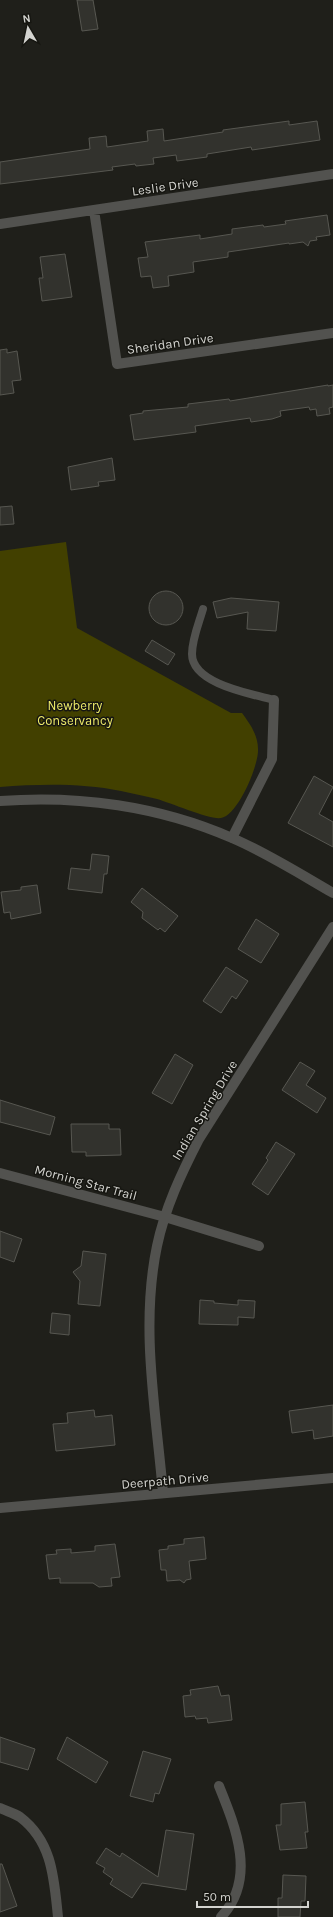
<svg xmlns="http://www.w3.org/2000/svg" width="333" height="1917" font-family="Karla,sans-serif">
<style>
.green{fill:#424000}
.building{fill:#32322d;stroke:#575751}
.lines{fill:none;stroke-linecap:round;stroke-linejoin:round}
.service{stroke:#52524f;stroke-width:8}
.minor{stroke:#52524f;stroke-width:10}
.labels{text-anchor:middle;stroke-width:3;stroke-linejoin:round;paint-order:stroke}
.street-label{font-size:13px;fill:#d3d3cf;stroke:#161611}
.park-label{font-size:13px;fill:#ece968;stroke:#161611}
</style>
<rect width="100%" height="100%" fill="#1f1f1a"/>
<path class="green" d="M66,542L77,628L231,713H242C250,724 258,735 258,749C259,765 238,815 221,818C210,820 171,803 157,799C146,796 133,794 121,791C82,783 40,784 0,787V551Z"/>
<path class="building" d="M77,0H93L98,29L82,31Z
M289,121V125L317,121L320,140L252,150L251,147L226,151L207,154V157L177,161L176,155L153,158L154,164L136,166L135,164L112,167L113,170L0,184V162L90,149L89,138L106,136L107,147L148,141L147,131L163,129L164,141L223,132V130Z
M327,215L330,235L316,237L317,240L310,241L308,246L303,242L289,244V243L228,252V257L193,262L194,272L168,276L169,286L153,288L151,276L141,277L138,258L148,257L145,242L200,235V239L232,234V229L263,225L264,227L286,224L285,221Z
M65,254L72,297L42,301L39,278H43L40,257Z
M7,349V353L17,351L21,380L12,381L14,393L0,395V350Z
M328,385V386L333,385V407L329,408L330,414L317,416L316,409L310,410L309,407L280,411L281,416L272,419L251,422L250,418L195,426L196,432L134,440L130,415L143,413V411L188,407V404L229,399L230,401Z
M112,458L115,480L98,482L99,486L71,490L68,467Z
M12,506L14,524L0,525V507Z
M149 608a17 17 0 1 1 34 0a17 17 0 1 1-34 0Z
M231,598L279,602L276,631L247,629L248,612L217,618L213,602Z
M152,640L175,654L168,665L145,651Z
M314,776L333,787L319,814L333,822V847L288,823Z
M92,854L109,856L107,874H104L102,893L68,889L71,868L90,870Z
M37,885L41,913L11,919L10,912L4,913L1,892L21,890V887Z
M142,888L178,916L165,932L160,928L158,930L142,918L143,912L131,902Z
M256,919L279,934L261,963L238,949Z
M226,967L248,981L236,999L232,996L221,1013L203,1001Z
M175,1054L193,1065L172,1104L152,1093Z
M300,1062L315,1071L306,1085L326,1098L317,1113L282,1090Z
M0,1100L55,1117L50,1135L0,1122Z
M71,1124H109V1129H120L121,1155L86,1156V1152H72Z
M276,1142L295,1154L268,1195L252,1184L268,1160L266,1158Z
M0,1231L22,1239L14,1262L0,1257Z
M83,1251L106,1254L100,1306L78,1304L80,1281L73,1272L81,1266Z
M200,1300L214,1301V1303L238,1305V1300L255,1301L254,1318L238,1317V1325L199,1324Z
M52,1313L70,1315L69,1335L50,1333Z
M333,1405V1436L314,1439L313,1430L292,1433L289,1411Z
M94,1410L95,1417L112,1415L115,1445L56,1451L53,1424L68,1423L67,1413Z
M204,1537L206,1559L189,1561L191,1579L186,1580L184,1583L180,1580L167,1581L166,1570H161L159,1550L168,1549V1546L184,1544V1539Z
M115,1544L120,1577L111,1578L112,1586L99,1587L93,1583H60V1578L49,1579L46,1555L57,1554L56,1550L71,1549V1553L95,1551V1546Z
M218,1686L221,1696L229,1695L232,1720L208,1723L207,1718L196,1719L195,1716L185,1717L183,1696L191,1695L190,1690Z
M0,1737L35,1749L28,1770L0,1762Z
M67,1737L108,1762L96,1783L57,1759Z
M143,1751L171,1759L159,1794L155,1793L153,1802L130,1796Z
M305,1802L308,1832H305L307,1848L280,1850L276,1825H281V1804Z
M166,1830L194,1834L186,1890L142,1883L132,1898L110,1884L113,1879L103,1872L105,1868L96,1863L106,1848L120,1857L122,1853L158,1877Z
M0,1864H2L17,1906L0,1912Z
M283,1875L306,1876L305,1901H301L300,1917H278V1898H282Z"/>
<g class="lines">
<path class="service" d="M203,609C199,623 192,639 192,654C192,684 252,694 274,700"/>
<path class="minor" d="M94,210L117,364L333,333
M0,224L333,174
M0,801C78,795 159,806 232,838C267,853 300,874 333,893
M232,838L272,759L274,700
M0,1173L165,1217L259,1246
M163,1493C156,1411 140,1327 157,1246C165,1208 181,1174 199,1139L333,927
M0,1508L333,1478
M219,1786C236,1828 257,1879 221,1917
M0,1808C6,1811 14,1813 20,1817C53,1842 54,1880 58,1917"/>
</g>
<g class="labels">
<g class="street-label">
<text transform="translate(165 186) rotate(-8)" y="5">Leslie Drive</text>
<text transform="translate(170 343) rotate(-8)" y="5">Sheridan Drive</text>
<text transform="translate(204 1110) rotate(-59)" y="5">Indian Spring Drive</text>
<text transform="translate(86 1182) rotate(15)" y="5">Morning Star Trail</text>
<text transform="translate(165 1480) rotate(-5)" y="5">Deerpath Drive</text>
</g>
<g class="park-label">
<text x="75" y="710">Newberry<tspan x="75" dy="15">Conservancy</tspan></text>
</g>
</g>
<g transform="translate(28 28) rotate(351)" stroke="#161611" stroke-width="3" paint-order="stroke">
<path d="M0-3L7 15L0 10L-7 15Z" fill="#d3d3cf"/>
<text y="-6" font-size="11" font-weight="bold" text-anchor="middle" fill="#d3d3cf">N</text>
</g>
<path d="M197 1901v6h111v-6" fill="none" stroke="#d3d3cf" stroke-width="2"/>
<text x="203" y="1901" font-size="12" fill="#d3d3cf" stroke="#161611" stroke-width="3" paint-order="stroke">50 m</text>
</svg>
